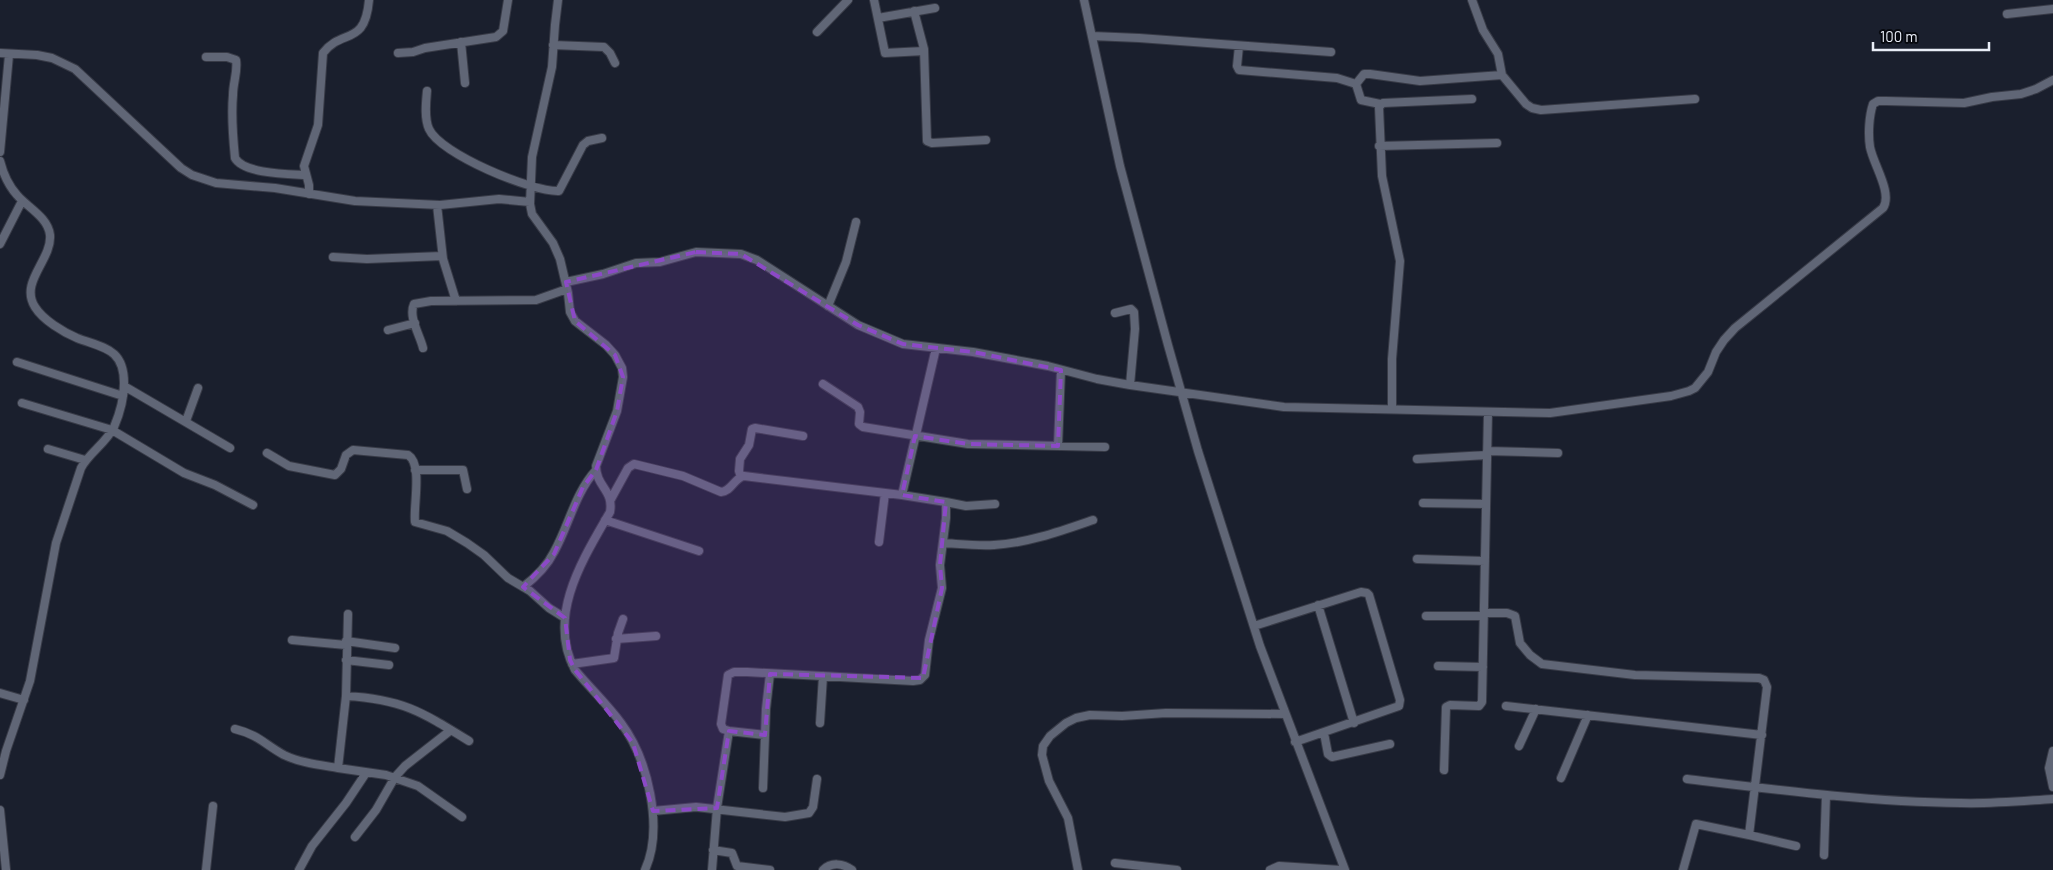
<svg xmlns="http://www.w3.org/2000/svg" width="2053" height="870" font-family="Barlow,sans-serif">
<style>
.lines{fill:none;stroke-linecap:round;stroke-linejoin:round}
.minor-casing{stroke:#383b47;stroke-width:10}
.minor{stroke:#606676;stroke-width:8}
.marked{fill:#8c49c7;fill-opacity:0.2;stroke:#8c49c7;stroke-width:4;stroke-dasharray:10 6;stroke-linejoin:round}
</style>
<rect width="100%" height="100%" fill="#1a1f2d"/>
<g class="lines">
<defs>
<path id="minor" d="M558,0L555,25L552,67L532,157L530,204L532,214L553,243L560,259L568,293L570,312L575,321L606,345L615,355L622,368L623,377L617,411L596,466C596,487 614,490 610,512C583,559 546,616 575,670C590,688 607,704 621,723C648,759 664,828 645,870
M874,0L885,53L924,51
M1084,0L1120,166L1168,345L1198,451L1260,646L1345,870
M1472,0L1483,30L1498,54L1502,75L1526,104L1532,108L1541,110L1695,99
M914,11L924,49L927,141L932,143L986,140
M2007,14L2053,9
M878,18L935,8
M817,32L848,0
M1092,36L1139,38L1331,52
M461,42L465,83
M553,45L604,47L610,53L615,63
M1239,46L1237,66L1239,70L1337,78L1356,84L1361,100L1380,104
M0,53L37,55L52,58L75,69L181,168L192,175L216,183L275,188L355,201L440,205L499,199L530,202
M398,53L413,52L425,48L496,37L503,31L508,0
M206,57H227L236,60C238,72 233,82 233,95C231,116 233,138 235,158C244,174 289,174 306,175
M1356,84L1364,74H1370L1420,81L1502,75
M427,91C426,102 424,118 429,129C440,154 532,192 559,191L583,145L588,141L602,138
M1379,146L1497,143
M0,152L9,55
M0,161C3,173 8,185 17,195C27,207 48,217 50,235C52,260 19,282 35,307C43,320 63,332 77,338C103,348 124,348 124,383C124,398 120,413 114,427C106,443 89,453 81,468L56,543L30,681L6,751L0,775
M309,194V185L304,166L318,125L323,53C342,28 365,47 369,0
M437,205L443,259L456,301
M0,244L22,201
M333,257L367,259L442,256
M566,282L603,274L636,263L660,262L696,252L741,254L757,260L858,325L903,344L973,352L1048,366L1097,379L1130,385L1284,407L1550,413L1671,396L1689,391L1695,388L1708,372L1716,352L1724,340L1735,328L1883,208C1893,193 1873,164 1870,147C1868,134 1869,116 1873,104L1878,101H1886L1964,103L1992,97L2021,94L2036,89L2053,80
M828,306L846,262L856,222
M1115,313L1131,309L1134,312L1135,329L1130,385
M388,330L415,323
M423,348C420,335 408,317 414,304L431,301L536,300L567,289
M17,362L123,396
M823,384L858,407L860,412L859,424L863,427L968,444L1105,447
M124,386L230,448
M22,403L112,430L184,473L215,485L253,505
M1392,409V359L1400,261L1382,176L1379,107L1383,103L1472,99
M186,421L198,388
M1058,446L1061,370
M48,449L85,460
M1487,451L1558,453
M267,453L289,466L335,475L341,469L346,455L353,450L408,455C423,464 413,506 415,522L447,531L467,543L484,555L508,578L530,591L549,608L565,618
M1417,459L1487,455
M415,470H463L467,489
M741,477L739,471L740,459L749,445L752,429L755,428L803,436
M611,499L628,468L634,464L683,476L721,492C732,491 733,479 744,476L902,495
M946,502L966,506L995,504
M1423,503L1486,504
M605,520L699,551
M879,542L885,493
M943,543C960,544 977,546 994,545C1028,543 1061,531 1093,520
M1417,559L1485,561
M523,587C536,577 547,566 554,552C569,525 575,493 596,470
M1318,605L1354,723
M1484,613H1507L1515,616L1520,643L1530,655L1542,664L1635,675L1759,678L1764,680L1767,687L1749,835L1696,824L1683,870
M348,614L346,696L338,768L386,775L418,786L462,817
M1426,616H1483
M1254,626L1361,592L1367,593L1369,595L1400,700L1399,706L1295,742
M616,639L656,636
M292,640L346,645
M346,641L395,648
M346,660L389,665
M572,664L614,658L618,633L623,619
M1438,666L1483,667
M0,693L24,700
M346,696C402,699 422,712 469,741
M1506,706L1762,735
M820,723L823,676
M235,729C259,735 264,744 284,755C301,763 320,765 338,768
M729,731L765,735
M1324,733L1328,754L1332,757L1390,744
M1519,746L1536,709
M2053,751L2049,768L2053,787
M1444,770L1446,707L1450,705L1479,706L1482,702L1488,412
M1561,778L1588,715
M1687,779C1778,790 1870,802 1961,803C1992,804 2022,801 2053,799
M763,788L766,709L770,674
M0,810L6,870
M653,811L696,807L785,817L809,813L813,807L817,779
M1749,835L1796,846
M355,837L376,810L395,777L405,766L451,730
M713,850L732,853L737,866L770,870
M1824,855L1826,795
M1115,863L1177,870
M206,870L213,806
M299,870L312,846L346,803L366,773
M712,870L717,808L729,731L723,729L721,724L728,675L734,672H747L913,681L920,680L925,675L929,640L942,588L940,565L946,518V502L902,495L936,348
M823,870C831,862 843,863 852,870
M1078,870L1068,818L1049,781L1042,755L1043,746L1050,736L1066,723L1076,718L1090,715L1122,716L1166,713L1285,714
M1270,870L1279,866L1341,870"/>
</defs>
<use href="#minor" class="minor-casing"/>
<use href="#minor" class="minor"/>
</g>
<path class="marked" d="M696,252L741,254L858,325L903,344L973,352L1061,370L1058,446L968,444L915,436L902,495L946,502L940,565L942,588L923,678L770,674L765,735L729,731L717,808L653,811L633,743L575,670L570,660L565,618L523,587L554,554L583,487L596,470L617,411L623,377L615,355L575,321L566,282Z"/>
<path d="M1873 42v8h116v-8" fill="none" stroke="#e9edf7" stroke-width="2.5"/>
<text x="1880" y="42" font-size="15" fill="#e9edf7" stroke="#07090f" stroke-width="4" paint-order="stroke">100 m</text>
</svg>
